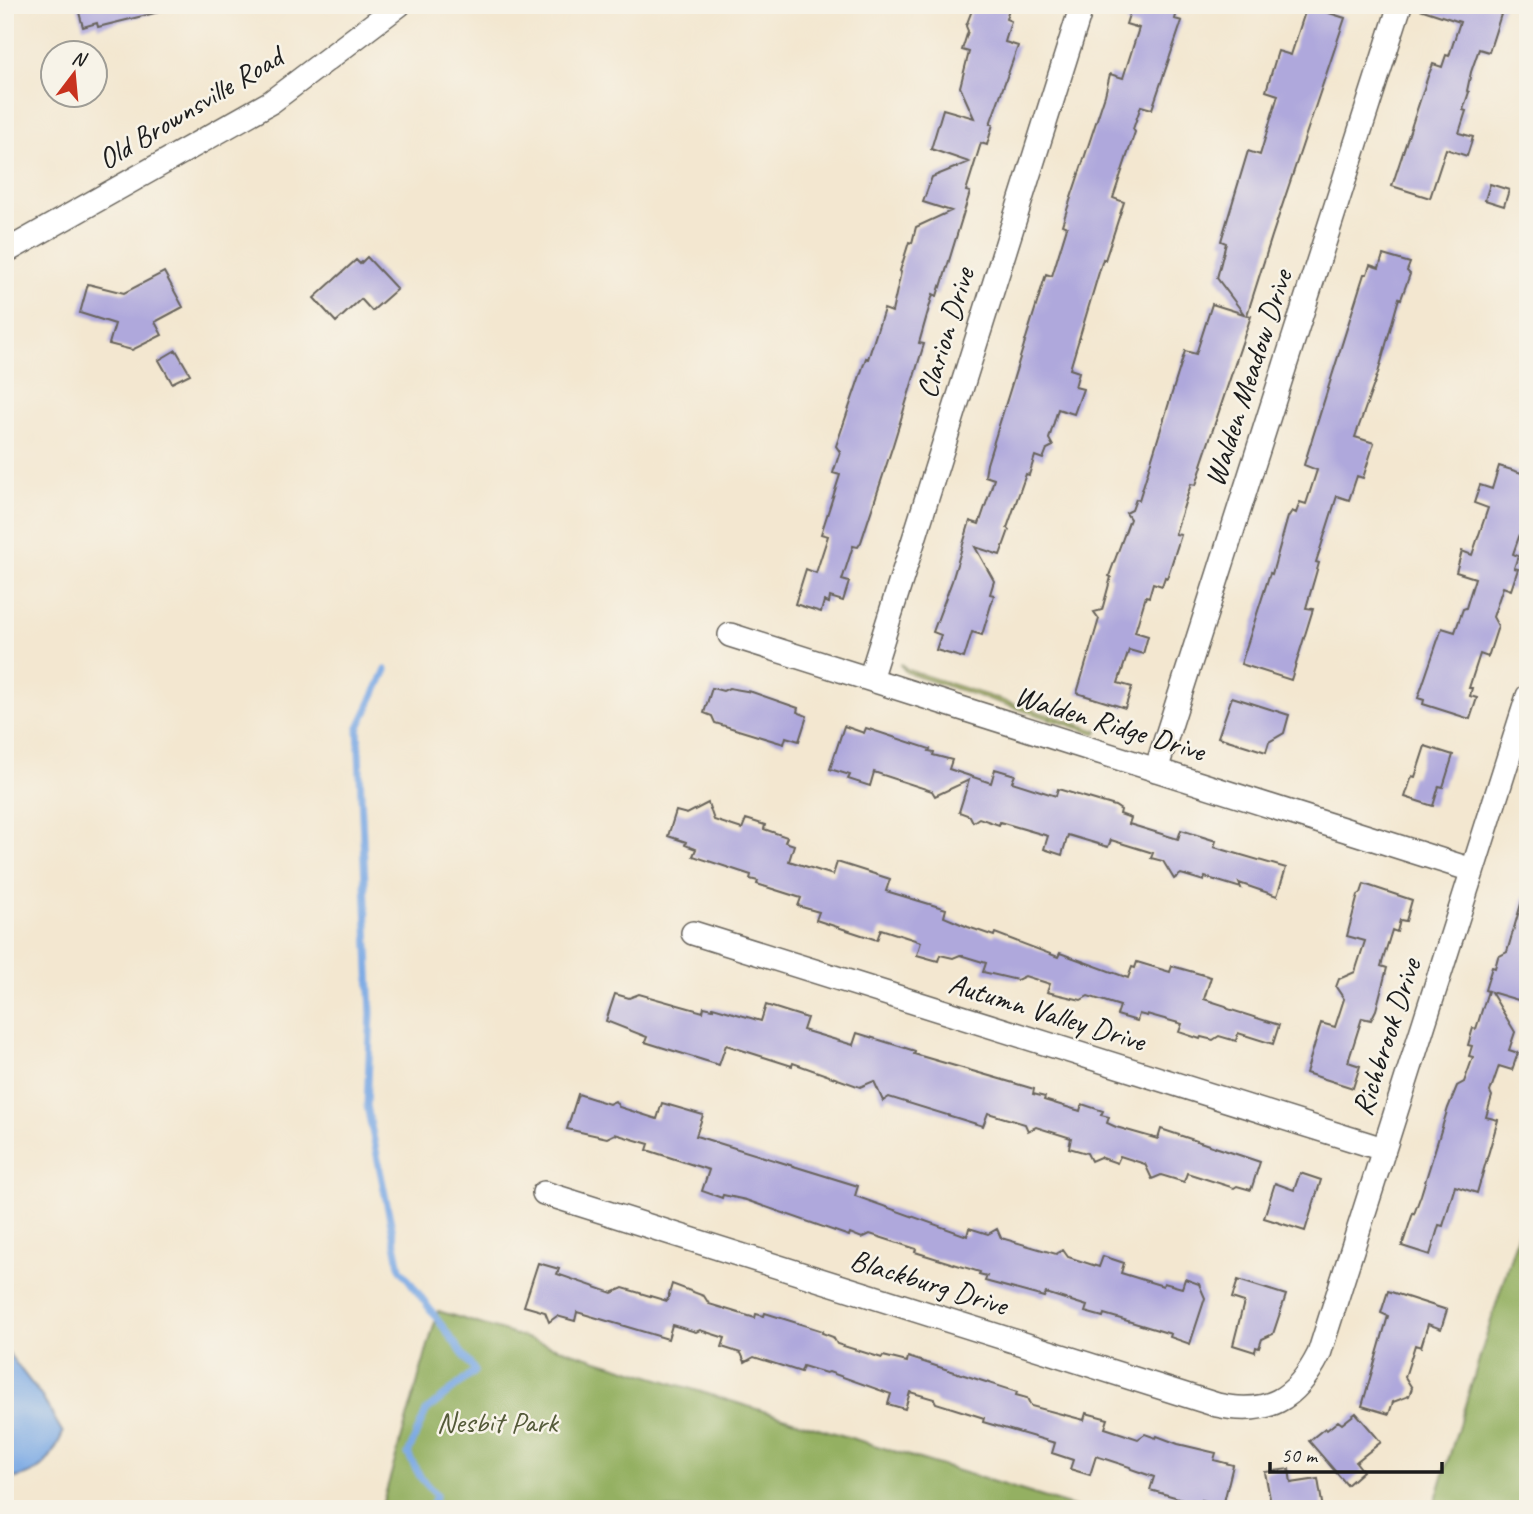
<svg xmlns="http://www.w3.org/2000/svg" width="1533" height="1514" font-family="Caveat,sans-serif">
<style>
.green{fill:#bbcc6f;stroke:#6c7446;stroke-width:2}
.forest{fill:#94b062;stroke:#58663f;stroke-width:2}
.water{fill:#7aa9e4;stroke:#4b6280;stroke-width:2}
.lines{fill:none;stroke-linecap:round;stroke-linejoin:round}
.stream{stroke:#7aa9e4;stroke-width:7}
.building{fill:#afa8dc}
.minor-casing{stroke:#67635b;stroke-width:26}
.minor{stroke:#fff;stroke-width:23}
.labels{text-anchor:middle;stroke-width:5;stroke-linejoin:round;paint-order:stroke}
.street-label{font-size:30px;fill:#1c1c1c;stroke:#f7f3e8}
.park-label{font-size:30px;fill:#545a39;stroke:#f7f3e8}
</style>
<rect width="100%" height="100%" fill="#f7f3e8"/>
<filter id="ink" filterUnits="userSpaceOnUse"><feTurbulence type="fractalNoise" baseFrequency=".0143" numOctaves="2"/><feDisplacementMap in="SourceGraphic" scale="14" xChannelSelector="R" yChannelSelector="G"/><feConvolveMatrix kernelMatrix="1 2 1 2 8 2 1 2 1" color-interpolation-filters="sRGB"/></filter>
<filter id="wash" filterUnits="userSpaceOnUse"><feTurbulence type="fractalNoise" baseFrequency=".00686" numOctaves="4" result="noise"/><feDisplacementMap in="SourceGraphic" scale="28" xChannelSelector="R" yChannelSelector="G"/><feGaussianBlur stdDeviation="1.57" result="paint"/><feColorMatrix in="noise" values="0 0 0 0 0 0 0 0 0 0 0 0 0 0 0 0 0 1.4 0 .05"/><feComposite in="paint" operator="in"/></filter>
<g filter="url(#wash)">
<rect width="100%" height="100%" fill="#f3e7d0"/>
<path class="green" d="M902,664L906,669L920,674L1098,731L1097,734L919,677L906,672L900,665Z"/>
<path class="forest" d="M1528,1201V1509H1433Z
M438,1311L1082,1509H381Z"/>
<path class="water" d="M5,1349L42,1397L63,1433C49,1464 40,1475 5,1480Z"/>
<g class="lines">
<path class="stream" d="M386,670L358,729L371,1013L367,1106L400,1268L475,1371L426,1411L408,1454L421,1478L436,1495L431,1509"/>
</g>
<g id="blocks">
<path class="building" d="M77,5H158L159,12L98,27L97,23L83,27Z
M974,5H1010L1006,19L1011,21L1005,42L1018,46L990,124H993L987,145L981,143L966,191L970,192L941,287L940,286L937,296L933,294L919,343L924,344L893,445L861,542L858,547L853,546L842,580L849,582L843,601L830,597L829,603L824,601L821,612L795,604L806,569L816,573L828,536L821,534L840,475L833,473L840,452L836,446L866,358L868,359L884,309L892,312L901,272L900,271L909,242L912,243L916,227L951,211L923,202L932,177L969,162L931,149L943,109L974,118L960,87L969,52L962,50L968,31L966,26Z
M1132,5H1179L1175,19L1182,21L1152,109L1141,106L1133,129L1135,132L1113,198L1124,202L1105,260L1103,259L1070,369L1079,372L1075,387L1083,389L1074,414L1058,409L1049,439L1053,446L1047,449L1043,459L1035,456L1029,475L1026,474L1007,528L1009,530L1000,555L975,547L994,581L990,594L994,595L982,635L972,632L964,658L936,650L941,635L933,632L952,581L970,521L979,524L989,495L994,479L985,476L987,464L1046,274L1052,276L1067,227L1062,225L1105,95L1110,74L1123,78L1139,28L1126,24Z
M1421,5H1504L1489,52L1479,49L1471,72L1467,91L1469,92L1463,110L1466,111L1459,133L1473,137L1467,156L1446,149L1430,198L1392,186L1428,76L1433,64L1442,67L1446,55L1449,56L1460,22L1420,9Z
M1307,6L1345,18L1272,236L1247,315L1251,316L1245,334L1201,465L1202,466L1196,485L1191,484L1175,534L1181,535L1167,578L1165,577L1162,586L1153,583L1149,597L1146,596L1135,632L1148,636L1143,654L1129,650L1118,683L1132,687L1125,708L1077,693L1099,619L1094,612L1102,610L1111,577L1109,576L1130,519L1126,513L1132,510L1136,499L1139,500L1185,351L1196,354L1212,304L1244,314L1217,278L1226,243L1221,241L1248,151L1260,155L1278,95L1266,91L1278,51L1291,55Z
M1490,184L1509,190L1504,206L1485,200Z
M1383,255L1410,263L1407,271L1410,274L1401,299L1399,298L1378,373L1355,437L1374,443L1363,478L1357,476L1349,500L1337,496L1316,562L1319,563L1306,608L1313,609L1291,680L1241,664L1270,573L1272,574L1288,517L1292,511L1296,513L1300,502L1306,504L1317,470L1304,465L1364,274H1367L1370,265L1379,268Z
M367,257L397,289L372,311L361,299L336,322L314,298L356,260L360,264Z
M164,272L183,307L155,322L162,335L132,350L109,344L115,324L80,313L88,284L124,293Z
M176,350L190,374L172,383L159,360Z
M1499,466L1528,475V511L1513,554L1518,556L1514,568L1518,569L1511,590L1503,587L1493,617L1498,626L1488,657L1480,654L1469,688H1472L1470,696L1477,698L1470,719L1423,704L1424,700L1418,698L1442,628L1455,632L1463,609L1466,608L1475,578L1456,572L1462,551L1472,555L1488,508L1474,503L1480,485L1492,489Z
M712,688L723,691L729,688L752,692L798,708L797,712L807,716L799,741L786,737L784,744L715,723L712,716L704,713Z
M1232,697L1289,715L1284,733L1269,742L1266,752L1218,737Z
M844,726L864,733L866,728L930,749L929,751L934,752L933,755L952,760L949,769L991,783L995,769L1015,775L1012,782L1056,796L1058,789L1115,806L1121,810L1120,814L1131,818L1129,824L1178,839L1181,830L1216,841L1214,847L1286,868L1277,896L1239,883L1241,888L1205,877L1204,881L1181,874L1174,879L1163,861L1151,858L1153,853L1111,840L1108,847L1068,835L1062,855L1044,849L1048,836L1000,822L999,825L979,818L973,822L970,816L959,812L969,780L935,796L932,791L874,772L870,786L848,779L850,775L830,769Z
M1425,746L1453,755L1443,787L1439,786L1433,806L1405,797L1412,776L1415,777Z
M708,803L714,820L742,829L746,819L765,825L764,829L787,837L785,842L794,845L789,861L833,875L837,862L890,879L886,891L946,909L944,917L968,927L994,936L995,933L1058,957L1060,953L1128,978L1132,967L1135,968L1137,962L1170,972L1172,966L1211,977L1204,999L1226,1006L1228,1009L1279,1025L1273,1044L1238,1033L1236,1041L1219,1036L1213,1040L1201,1037L1200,1039L1179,1032L1182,1024L1147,1014V1016L1139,1014L1137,1021L1117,1015L1120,1006L1088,996L1081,1000L1047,992L1050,984L1025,976L1017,980L983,972L986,963L960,955L953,958L940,955L938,961L917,955L921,942L881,929L877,940L816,920L819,912L798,906L801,898L757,884L758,881L750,879L751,875L693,856L696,849L685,845L686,842L668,836L676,811L687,814Z
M1364,884L1412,900L1406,921L1400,920L1397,932L1392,930L1381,966L1387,968L1376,1010L1371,1020L1362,1018L1348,1062L1360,1066L1353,1088L1306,1073L1321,1023L1335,1027L1344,999L1336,987L1339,979L1355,972L1365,941L1347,936L1358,895L1361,893Z
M1523,897L1528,898V1003L1491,992L1515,1032L1509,1050L1518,1053L1512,1070L1499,1066L1490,1092L1492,1096L1486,1117L1498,1120L1477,1193L1455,1186L1443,1226L1439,1225L1430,1255L1402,1246L1413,1213L1414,1214L1421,1195L1448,1108L1457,1086L1464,1082L1473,1057L1469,1056L1472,1046L1468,1045L1473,1028L1476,1029L1488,991L1485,990L1492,967L1495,968L1498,957L1507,952Z
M615,994L629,998L639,994L703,1012L704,1007L713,1009V1007L761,1021L766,1005L807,1018L803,1030L853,1045L857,1033L915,1051L914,1054L1034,1089L1033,1094L1045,1097L1044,1100L1080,1111L1082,1104L1103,1111L1101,1115L1109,1117L1107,1123L1116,1127L1158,1139L1161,1129L1260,1162L1251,1190L1237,1186L1234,1188L1187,1173L1184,1182L1161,1175L1152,1179L1145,1164L1120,1156L1117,1163L1100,1157L1091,1161L1087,1153L1069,1148L1071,1138L1036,1127L1028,1131L1025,1124L988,1113L983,1126L889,1097L883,1101L874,1081L860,1087L793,1063L792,1066L726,1045L719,1065L645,1042L647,1037L606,1021Z
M578,1094L609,1104L615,1101L619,1107L657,1119L662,1103L703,1115L696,1136L858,1186L855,1196L967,1236L969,1228L988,1234L997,1229L1001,1238L1056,1254L1063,1250L1068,1257L1099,1267L1103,1256L1124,1263L1121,1273L1163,1286L1164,1283L1182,1288L1185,1279L1199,1284L1205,1298L1190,1344L1170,1337L1171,1334L1121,1319L1104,1314L1103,1317L1085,1312L1087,1306L1046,1293L1044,1297L985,1281L987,1276L979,1274L980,1272L915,1252L916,1249L898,1243L870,1234L862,1238L850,1233L849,1236L746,1200L723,1195L722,1198L702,1191L709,1170L647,1150L649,1144L615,1134L607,1138L567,1129Z
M1300,1173L1321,1180L1305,1231L1264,1218L1275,1183L1294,1190Z
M538,1263L559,1269L557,1274L612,1293L623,1288L667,1301L672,1284L704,1296L709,1304L755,1318L756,1314L764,1316L765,1313L823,1331L822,1333L833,1337L837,1344L882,1358L883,1356L907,1362L908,1357L1017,1392L1016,1395L1027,1398L1031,1406L1084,1420L1086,1413L1108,1419L1105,1428L1138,1439L1145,1434L1156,1438L1157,1436L1178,1444L1216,1453L1214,1460L1233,1465L1223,1506L1202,1500L1200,1509H1179L1182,1499L1150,1490L1154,1477L1131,1469L1130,1467L1096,1456L1090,1475L1070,1469L1073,1460L1052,1453L1055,1443L983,1422L984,1418L936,1403L934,1399L910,1392L905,1409L888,1404L891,1394L829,1372L826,1373L803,1366L801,1372L754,1357L745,1362L741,1353L722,1347L725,1338L700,1330L696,1332L672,1325L668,1339L577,1312L575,1321L557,1316L549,1322L545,1312L524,1306Z
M1238,1280L1286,1295L1273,1334L1262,1339L1259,1348L1256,1347L1255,1352L1233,1345L1244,1302L1232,1298Z
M1388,1291L1447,1310L1441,1329L1428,1324L1421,1347L1415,1345L1405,1377L1412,1388L1409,1396L1393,1402L1389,1414L1362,1406L1388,1316L1381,1313Z
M1356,1413L1381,1442L1356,1462L1363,1471L1347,1485L1309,1441L1325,1428L1327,1430L1338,1421L1342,1424Z
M1289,1469L1291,1483L1318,1479L1323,1509H1272L1265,1472Z"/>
</g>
</g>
<g filter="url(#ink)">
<use href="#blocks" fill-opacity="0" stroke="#67635b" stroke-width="2"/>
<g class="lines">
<defs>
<path id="minor" d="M5,252L271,102L399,5
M730,635L1472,870
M870,679L1082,5
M1156,770L1400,5
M693,933L1383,1149
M544,1193L1217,1405C1267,1416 1296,1400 1319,1354L1528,696"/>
</defs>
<use href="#minor" class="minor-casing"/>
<use href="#minor" class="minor"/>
</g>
</g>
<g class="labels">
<g class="street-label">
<text transform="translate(190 108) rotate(-31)" y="10">Old Brownsville Road</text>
<text transform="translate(945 333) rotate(-73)" y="10">Clarion Drive</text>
<text transform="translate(1248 378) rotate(-72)" y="10">Walden Meadow Drive</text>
<text transform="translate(1110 723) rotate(17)" y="10">Walden Ridge Drive</text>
<text transform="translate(1047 1012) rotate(17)" y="10">Autumn Valley Drive</text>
<text transform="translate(1386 1037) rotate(-72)" y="10">Richbrook Drive</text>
<text transform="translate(929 1282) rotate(17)" y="10">Blackburg Drive</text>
</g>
<g class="park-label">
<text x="497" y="1432">Nesbit Park</text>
</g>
</g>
<rect width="1533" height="1514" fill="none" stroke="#f7f3e8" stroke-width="28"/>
<g transform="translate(74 74) rotate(16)"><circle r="33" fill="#f7f3e8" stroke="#9f9d96" stroke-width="2"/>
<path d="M0-5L12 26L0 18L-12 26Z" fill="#c8321e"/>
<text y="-10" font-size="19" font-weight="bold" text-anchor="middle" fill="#1c1c1c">N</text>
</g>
<path d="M1270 1462v10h172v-10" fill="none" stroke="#1c1c1c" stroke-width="3.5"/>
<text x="1281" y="1462" font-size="21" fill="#1c1c1c" stroke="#f7f3e8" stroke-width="5" paint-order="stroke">50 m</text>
</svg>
